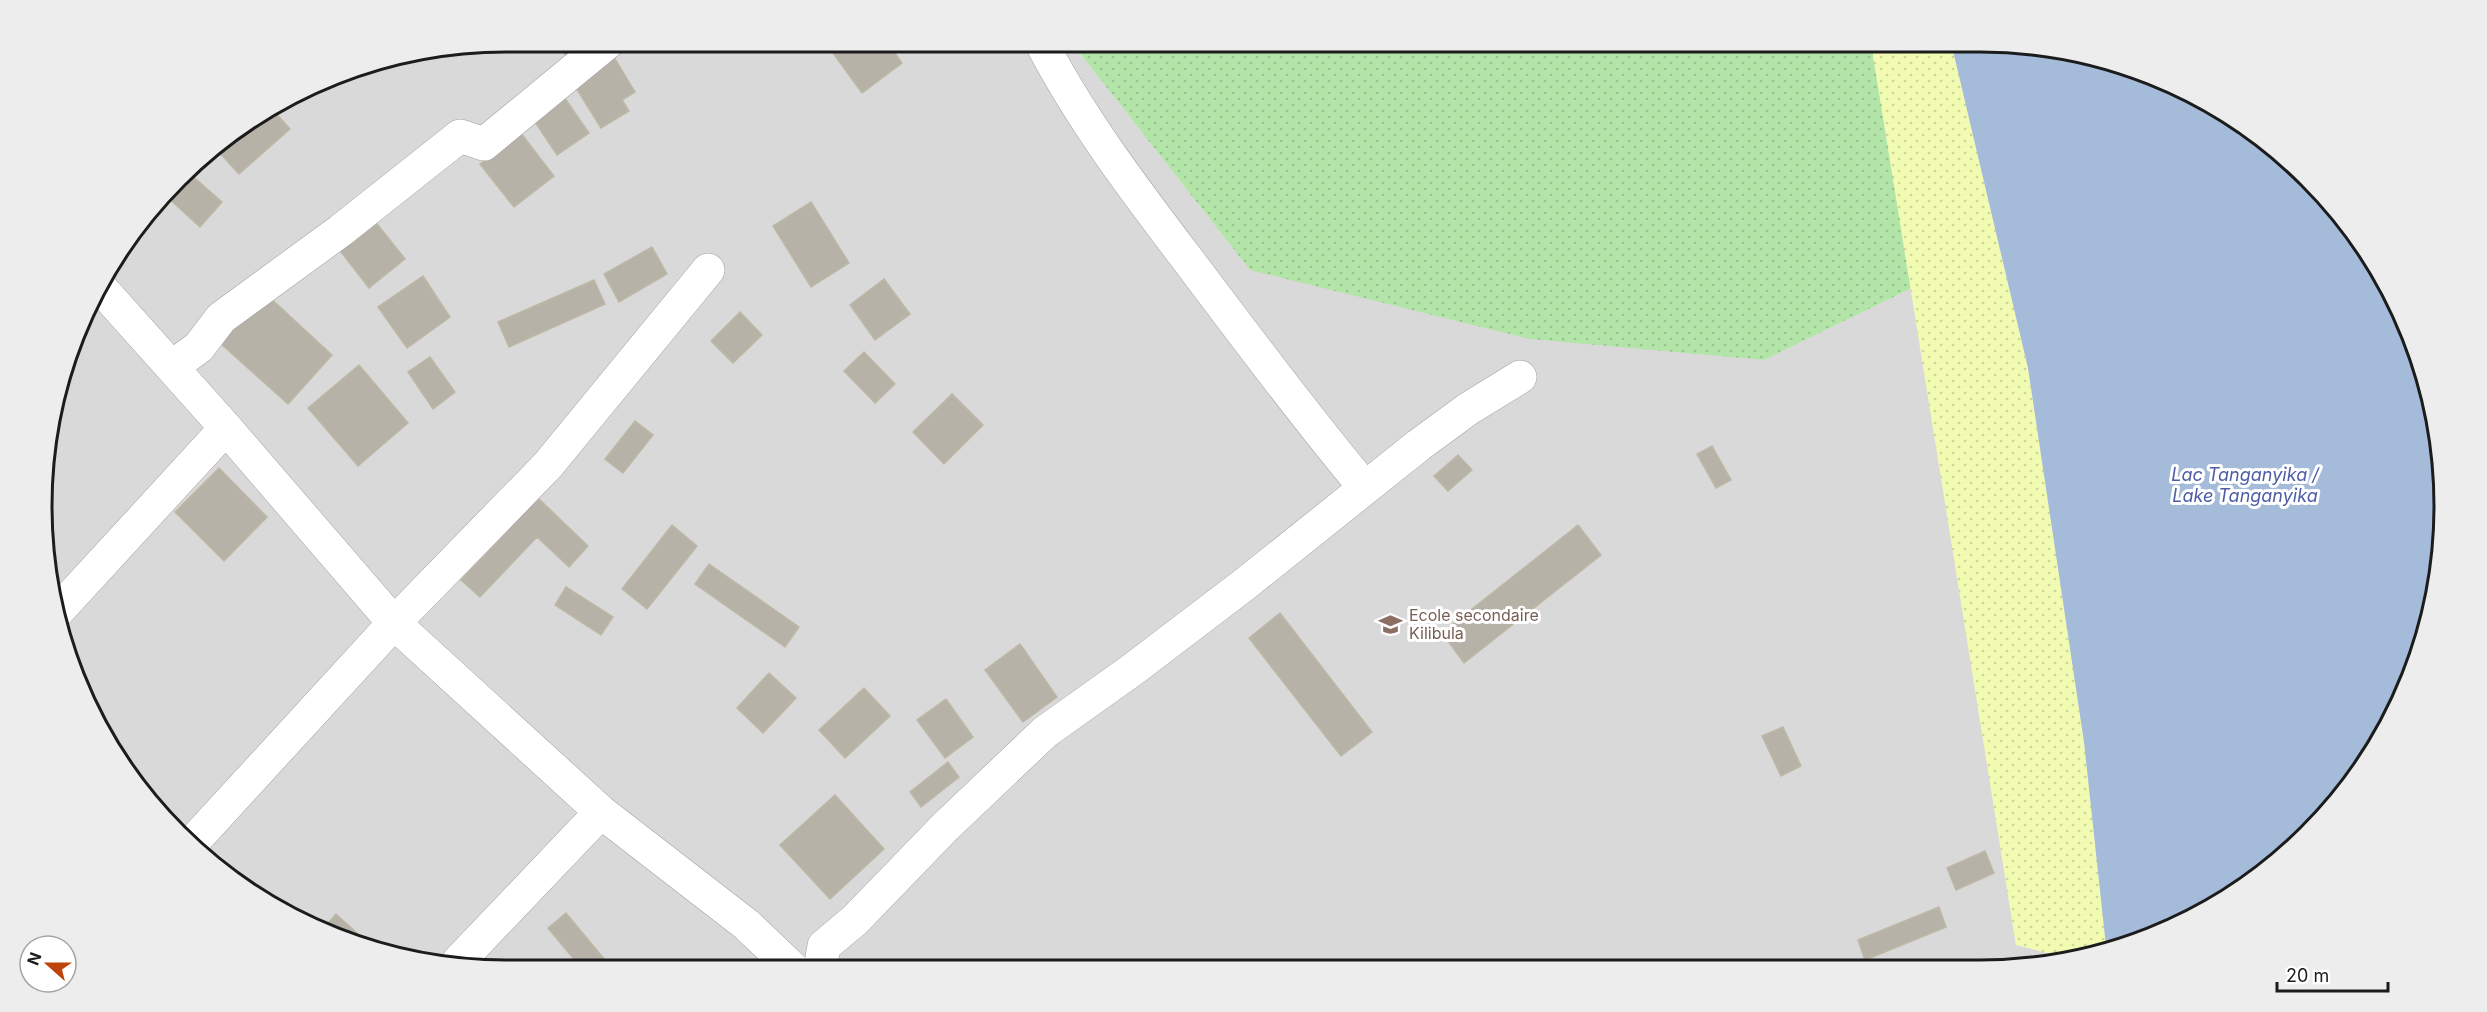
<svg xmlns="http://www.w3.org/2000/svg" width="2487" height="1012" font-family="Inter,sans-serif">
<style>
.residential{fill:#dad9d9}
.grass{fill:url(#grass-dots)}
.sand{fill:url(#sand-dots)}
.water{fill:#a4bbd9}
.building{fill:#b6b2a8;stroke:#bdb8a5;stroke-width:1.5}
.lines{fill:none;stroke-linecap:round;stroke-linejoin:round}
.minor-casing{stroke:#a3a3a3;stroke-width:34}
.minor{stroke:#fff;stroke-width:33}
.labels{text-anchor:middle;stroke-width:6;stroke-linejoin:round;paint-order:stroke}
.education-label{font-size:16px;fill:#785e54;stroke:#fff;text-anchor:start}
.water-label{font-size:18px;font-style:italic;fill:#4e5da6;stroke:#fff}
.rim{fill:none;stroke:#1c1c1c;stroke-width:3}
</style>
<defs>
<pattern id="grass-dots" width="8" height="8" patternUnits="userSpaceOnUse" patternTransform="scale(1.5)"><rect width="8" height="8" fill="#b3e5a9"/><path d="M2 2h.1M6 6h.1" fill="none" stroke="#99c491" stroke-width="1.8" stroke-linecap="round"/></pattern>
<pattern id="sand-dots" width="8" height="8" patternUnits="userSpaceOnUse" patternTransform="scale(1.5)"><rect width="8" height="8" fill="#f1fbb2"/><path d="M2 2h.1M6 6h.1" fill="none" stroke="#ced798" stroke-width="1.8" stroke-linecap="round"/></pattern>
</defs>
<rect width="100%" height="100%" fill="#edede2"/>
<path class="residential" d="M506,42H1071L1250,270L1764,360L1912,288L2016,945L2067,958L2042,966L506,970L357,945L223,874L120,763L77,684L51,597L46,445L67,357L104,274L200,157L274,104L357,67Z"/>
<path class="grass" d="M1071,42H1873V56L1912,288L1764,360L1530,339L1250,270Z"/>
<path class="sand" d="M1873,42H1951L2028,368L2084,742L2106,946L2067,958L2016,945L1873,55Z"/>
<path class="water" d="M1951,42H1981L2130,67L2213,104L2287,157L2349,223L2397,300L2429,386L2444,475L2441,566L2420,655L2367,763L2287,855L2186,922L2106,946L2084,742L2028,368Z"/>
<path class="building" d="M555,42H586L567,57Z
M825,42H887L902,63L862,93Z
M612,54L635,92L622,100L629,111L601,128L571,80Z
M562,94L589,133L557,155L531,116Z
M270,107L290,129L239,174L219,152Z
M520,132L554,176L514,207L480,164Z
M188,172L222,202L200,227L167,197Z
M811,202L849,263L811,287L773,226Z
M370,215L405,259L369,288L334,243Z
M652,247L667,274L619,302L604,274Z
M423,276L450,317L407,348L378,307Z
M884,279L910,314L875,340L850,305Z
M594,280L605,304L509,347L498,322Z
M265,293L332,355L288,404L220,343Z
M740,312L762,335L733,363L711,341Z
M864,352L895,384L875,403L844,371Z
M430,357L455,392L433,409L408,372Z
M359,365L408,423L358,466L308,408Z
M952,394L983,425L944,464L913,432Z
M635,421L653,435L623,473L605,459Z
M1712,446L1731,480L1716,488L1697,454Z
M1458,455L1472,470L1448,491L1434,476Z
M219,468L267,517L224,561L175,512Z
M538,498L588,546L569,567L537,537L480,597L461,580Z
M672,525L697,546L647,609L622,589Z
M1578,525L1601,555L1464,663L1442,633Z
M709,564L799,627L785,647L695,584Z
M566,587L613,617L601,635L555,605Z
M1280,613L1372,732L1341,756L1249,638Z
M1020,644L1057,697L1023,722L985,670Z
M769,673L796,698L763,733L737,708Z
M864,688L890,716L845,758L819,730Z
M946,699L973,737L945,758L917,720Z
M1783,727L1801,766L1781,776L1762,736Z
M948,762L959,777L921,807L910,792Z
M835,795L884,849L830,899L780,845Z
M1985,851L1994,873L1956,890L1947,868Z
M1939,907L1946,927L1865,960L1858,940Z
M566,913L610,966L606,970H583L548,928Z
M336,914L358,934L351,942L324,928Z"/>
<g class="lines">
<defs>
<path id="minor" d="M1041,42C1084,125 1141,198 1197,272C1252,345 1307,418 1365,488
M708,270L548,465L394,623L601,812L747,925L793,969
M172,367L199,347L221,318L340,231L460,136L484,144L608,42
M56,613L226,428L99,286
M193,842L394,623L226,428
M458,962L601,812
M820,969L824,946L855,920L945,827L1045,732L1132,670L1245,584L1419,445L1468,409L1520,377"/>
</defs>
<use href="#minor" class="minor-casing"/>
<use href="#minor" class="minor"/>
</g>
<defs>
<symbol id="school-bare" viewBox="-9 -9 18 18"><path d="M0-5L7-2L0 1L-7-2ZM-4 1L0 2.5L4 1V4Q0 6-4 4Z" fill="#8d6e63" stroke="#fff" stroke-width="2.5" paint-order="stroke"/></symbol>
</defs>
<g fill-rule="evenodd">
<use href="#school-bare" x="1374" y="608" width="33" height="33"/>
</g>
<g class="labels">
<g class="education-label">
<text x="1409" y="621">Ecole secondaire<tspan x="1409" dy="18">Kilibula</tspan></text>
</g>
<g class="water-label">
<text x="2245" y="481">Lac Tanganyika /<tspan x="2245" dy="21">Lake Tanganyika</tspan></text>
</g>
</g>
<path d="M0 0H2487V1012H0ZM506 52H1980A454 454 0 0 1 2434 506V506A454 454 0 0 1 1980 960H506A454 454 0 0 1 52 506V506A454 454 0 0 1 506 52Z" fill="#ededed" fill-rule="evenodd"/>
<path class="rim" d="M506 52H1980A454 454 0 0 1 2434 506V506A454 454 0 0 1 1980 960H506A454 454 0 0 1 52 506V506A454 454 0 0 1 506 52Z"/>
<g transform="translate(48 964) rotate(291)"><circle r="28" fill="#ffffff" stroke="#a4a4a4" stroke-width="1.5"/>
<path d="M0-4.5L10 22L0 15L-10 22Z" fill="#bd450a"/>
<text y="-9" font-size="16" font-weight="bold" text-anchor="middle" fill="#1c1c1c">N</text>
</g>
<path d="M2277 982v9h111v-9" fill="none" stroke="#1c1c1c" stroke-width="3"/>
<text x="2286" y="982" font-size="18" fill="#1c1c1c" stroke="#ffffff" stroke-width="4.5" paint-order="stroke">20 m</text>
</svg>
